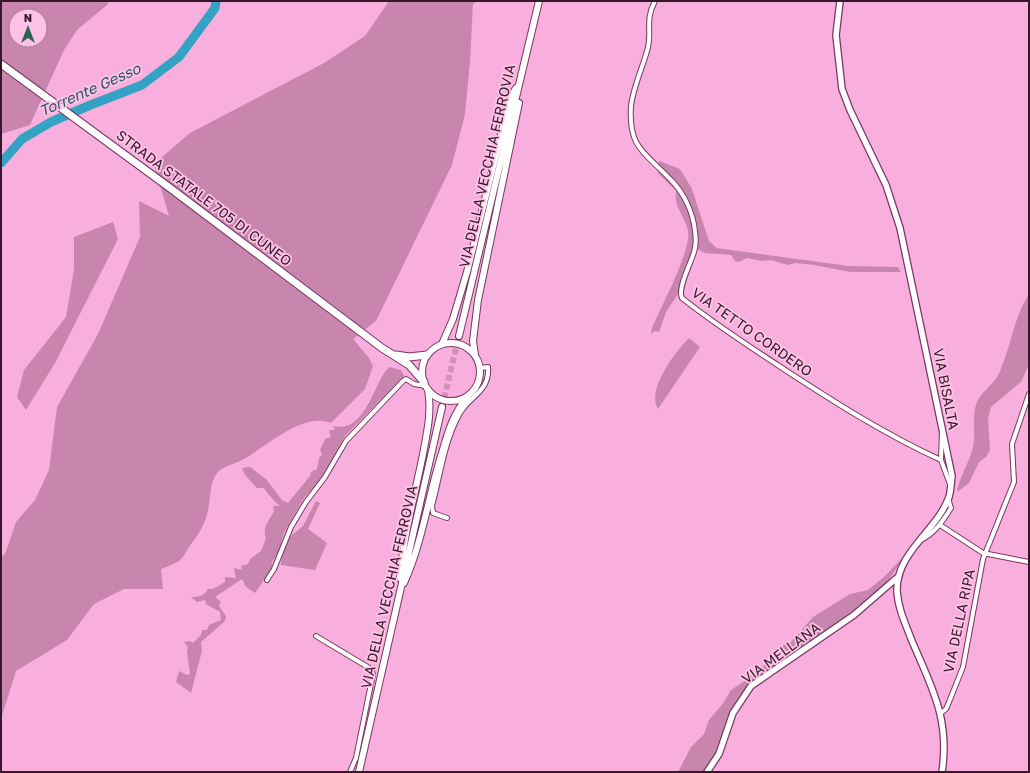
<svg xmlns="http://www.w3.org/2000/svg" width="1030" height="773" font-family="'Golos Text',sans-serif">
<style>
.green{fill:#c886af;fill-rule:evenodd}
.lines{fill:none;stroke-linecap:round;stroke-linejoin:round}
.river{stroke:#34a3c3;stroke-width:9}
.primary-tunnel{stroke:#d291b9;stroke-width:6;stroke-dasharray:6 3;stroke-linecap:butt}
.street-casing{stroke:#773761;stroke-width:6}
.secondary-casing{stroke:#773761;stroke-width:8}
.primary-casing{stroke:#773761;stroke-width:8}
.highway-casing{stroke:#773761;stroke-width:9}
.street{stroke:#fff;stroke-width:4}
.secondary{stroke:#fff;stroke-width:5.5}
.primary{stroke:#fff;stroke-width:6}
.highway{stroke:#fff;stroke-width:7}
.labels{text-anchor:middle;stroke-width:3.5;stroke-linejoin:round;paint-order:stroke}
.street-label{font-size:14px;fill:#35192b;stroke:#fec2e6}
.water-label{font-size:15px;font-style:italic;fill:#2c5968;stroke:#fec2e6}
</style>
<rect width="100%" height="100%" fill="#f9afdd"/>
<path class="green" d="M1,1H109L107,5L77,30L64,50L30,125L1,134ZM16,16H40V40H16Z
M389,1H478L473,4L470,62L465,114L452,165L376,321L353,339L369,358L373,366L365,389L331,423C303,412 267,446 244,459C236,464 225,465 218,472C209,482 211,498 208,510C205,525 198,535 189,547C186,551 184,557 180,560C175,564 167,567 161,569L163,589H124L94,604L67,640L16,671L1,719V557L5,554L16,522L35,500L49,470L57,407L98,334L140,237L139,201L169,216L154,164L190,133L324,63L365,36Z
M659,161L680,169L692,189L709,241L717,248L849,266L898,267L901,272H850L814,265L795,263L788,265L771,260L762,261L747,258L739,262L735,261L731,255L705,253L695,248L678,294L666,312L659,332L655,331L651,334L652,328C660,309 692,249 688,231C685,216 673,206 676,191L658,173Z
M113,222L118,239L55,363L26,410L17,397L24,370L66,317L74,269V237Z
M1029,294V364L1021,382L991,407L988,419L990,450L986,457L979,462L969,483L959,491L957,490C960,477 968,464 972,451C977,436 971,420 976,405C980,391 995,385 1000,371C1011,346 1014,317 1029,294Z
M689,338L700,347L658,409C646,390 675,352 689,338Z
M389,367L401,370L404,376L345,436L322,479L304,498L284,533L281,543L286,544L291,536L303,526L316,501L320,503L308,529L327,543L315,570L281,565L282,554L278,553L272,562V568L255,593L246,587L242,579L215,597L221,602L219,606L226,616L225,621L201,642L202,651L191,693L176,682L179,671L187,675L190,674L187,652L188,647L184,642L190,641L193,643L201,635L202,630H207L209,625L221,620L220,612L206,604L205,600L197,602L191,597C199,597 204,596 208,589H213L225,582V577L236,578L234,568L242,570L241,566L248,564L250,559L261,551L266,538C262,527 269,521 274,511L273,506H280C274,501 267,493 264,488H257L245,475L242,468L250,467L266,479L282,500L288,503L310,476L311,472L317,469L319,458L322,455L320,450L325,439L331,437L329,430H335L333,426C366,434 373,383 389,367Z
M907,553L888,581L865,603L811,642L753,680L735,704L715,757L703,772H678L691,747L704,734L709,720L724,702L731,690L743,682L749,675L765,665L775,649L791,642L813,617L850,594L868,590L884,577Z"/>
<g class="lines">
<path class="river" d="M1,163L22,139L51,122L88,106L142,85L179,57L215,8L216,1"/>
<path class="primary-tunnel" d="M442,407L459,336"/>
<defs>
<path id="street" d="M655,1C644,21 653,33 647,51C642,69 633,88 631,106C628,149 646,153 671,180C684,193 693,212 695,231C696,238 696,246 694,252C691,263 677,289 682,298C713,323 746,344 779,366C831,400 884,434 941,460L951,487
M941,460L942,430
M447,518L433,513L432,506C440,477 444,442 459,415C468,396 490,393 488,367L481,368
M940,525L983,553L1029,562
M921,540C935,533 943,521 951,508L948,498
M267,580L274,569L291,527L306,502L325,477L346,441L403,381L406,379L414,384L426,386
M316,636L371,669L373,674L356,758L350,772
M941,713L946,709L949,702L963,667L983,559L1014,482L1012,444L1029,394"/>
<path id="secondary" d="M840,1L836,35L842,89L850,110L886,185L900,228L952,476C951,483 951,490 949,497C937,531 896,552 897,591C898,609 906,625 912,641C932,688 950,719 942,772
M707,772L719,754L733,713L751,686L854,615L899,576"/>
<path id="primary" d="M459,336L539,1
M422 372a29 29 0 1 1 58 0a29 29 0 1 1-58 0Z
M442,344L453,319L467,272L510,98L516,88
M475,355L473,341L478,300L519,103
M400,578C403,536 415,495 423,454C427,433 432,411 428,390
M404,583C423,541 428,496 442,453C448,431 454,412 469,395
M359,772L442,407"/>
<path id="highway" d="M1,64L170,188L382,348L409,365L424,382
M396,355L409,357L427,355"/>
</defs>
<use href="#street" class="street-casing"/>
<use href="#secondary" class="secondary-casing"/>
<use href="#primary" class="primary-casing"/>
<use href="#highway" class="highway-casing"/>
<use href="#street" class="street"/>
<use href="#secondary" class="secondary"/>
<use href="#primary" class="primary"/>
<use href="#highway" class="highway"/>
</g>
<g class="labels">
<g class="street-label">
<text transform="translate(487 166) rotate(-77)" y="5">VIA DELLA VECCHIA FERROVIA</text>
<text transform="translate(204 198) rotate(37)" y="5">STRADA STATALE 705 DI CUNEO</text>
<text transform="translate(752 332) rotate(35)" y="5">VIA TETTO CORDERO</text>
<text transform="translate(946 389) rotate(79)" y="5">VIA BISALTA</text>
<text transform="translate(389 587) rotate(-77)" y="5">VIA DELLA VECCHIA FERROVIA</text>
<text transform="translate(959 621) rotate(-78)" y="5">VIA DELLA RIPA</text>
<text transform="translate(781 653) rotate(-36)" y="5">VIA MELLANA</text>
</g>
<g class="water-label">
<text transform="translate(90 90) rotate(-24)" y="5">Torrente Gesso</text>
</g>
</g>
<rect width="1030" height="773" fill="none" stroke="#35192b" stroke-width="4"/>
<g transform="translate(28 28)"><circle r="19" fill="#fec2e6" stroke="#ae7e9b"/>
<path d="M0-3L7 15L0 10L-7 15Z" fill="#2b6249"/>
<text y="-6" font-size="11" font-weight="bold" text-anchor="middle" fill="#35192b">N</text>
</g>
</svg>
